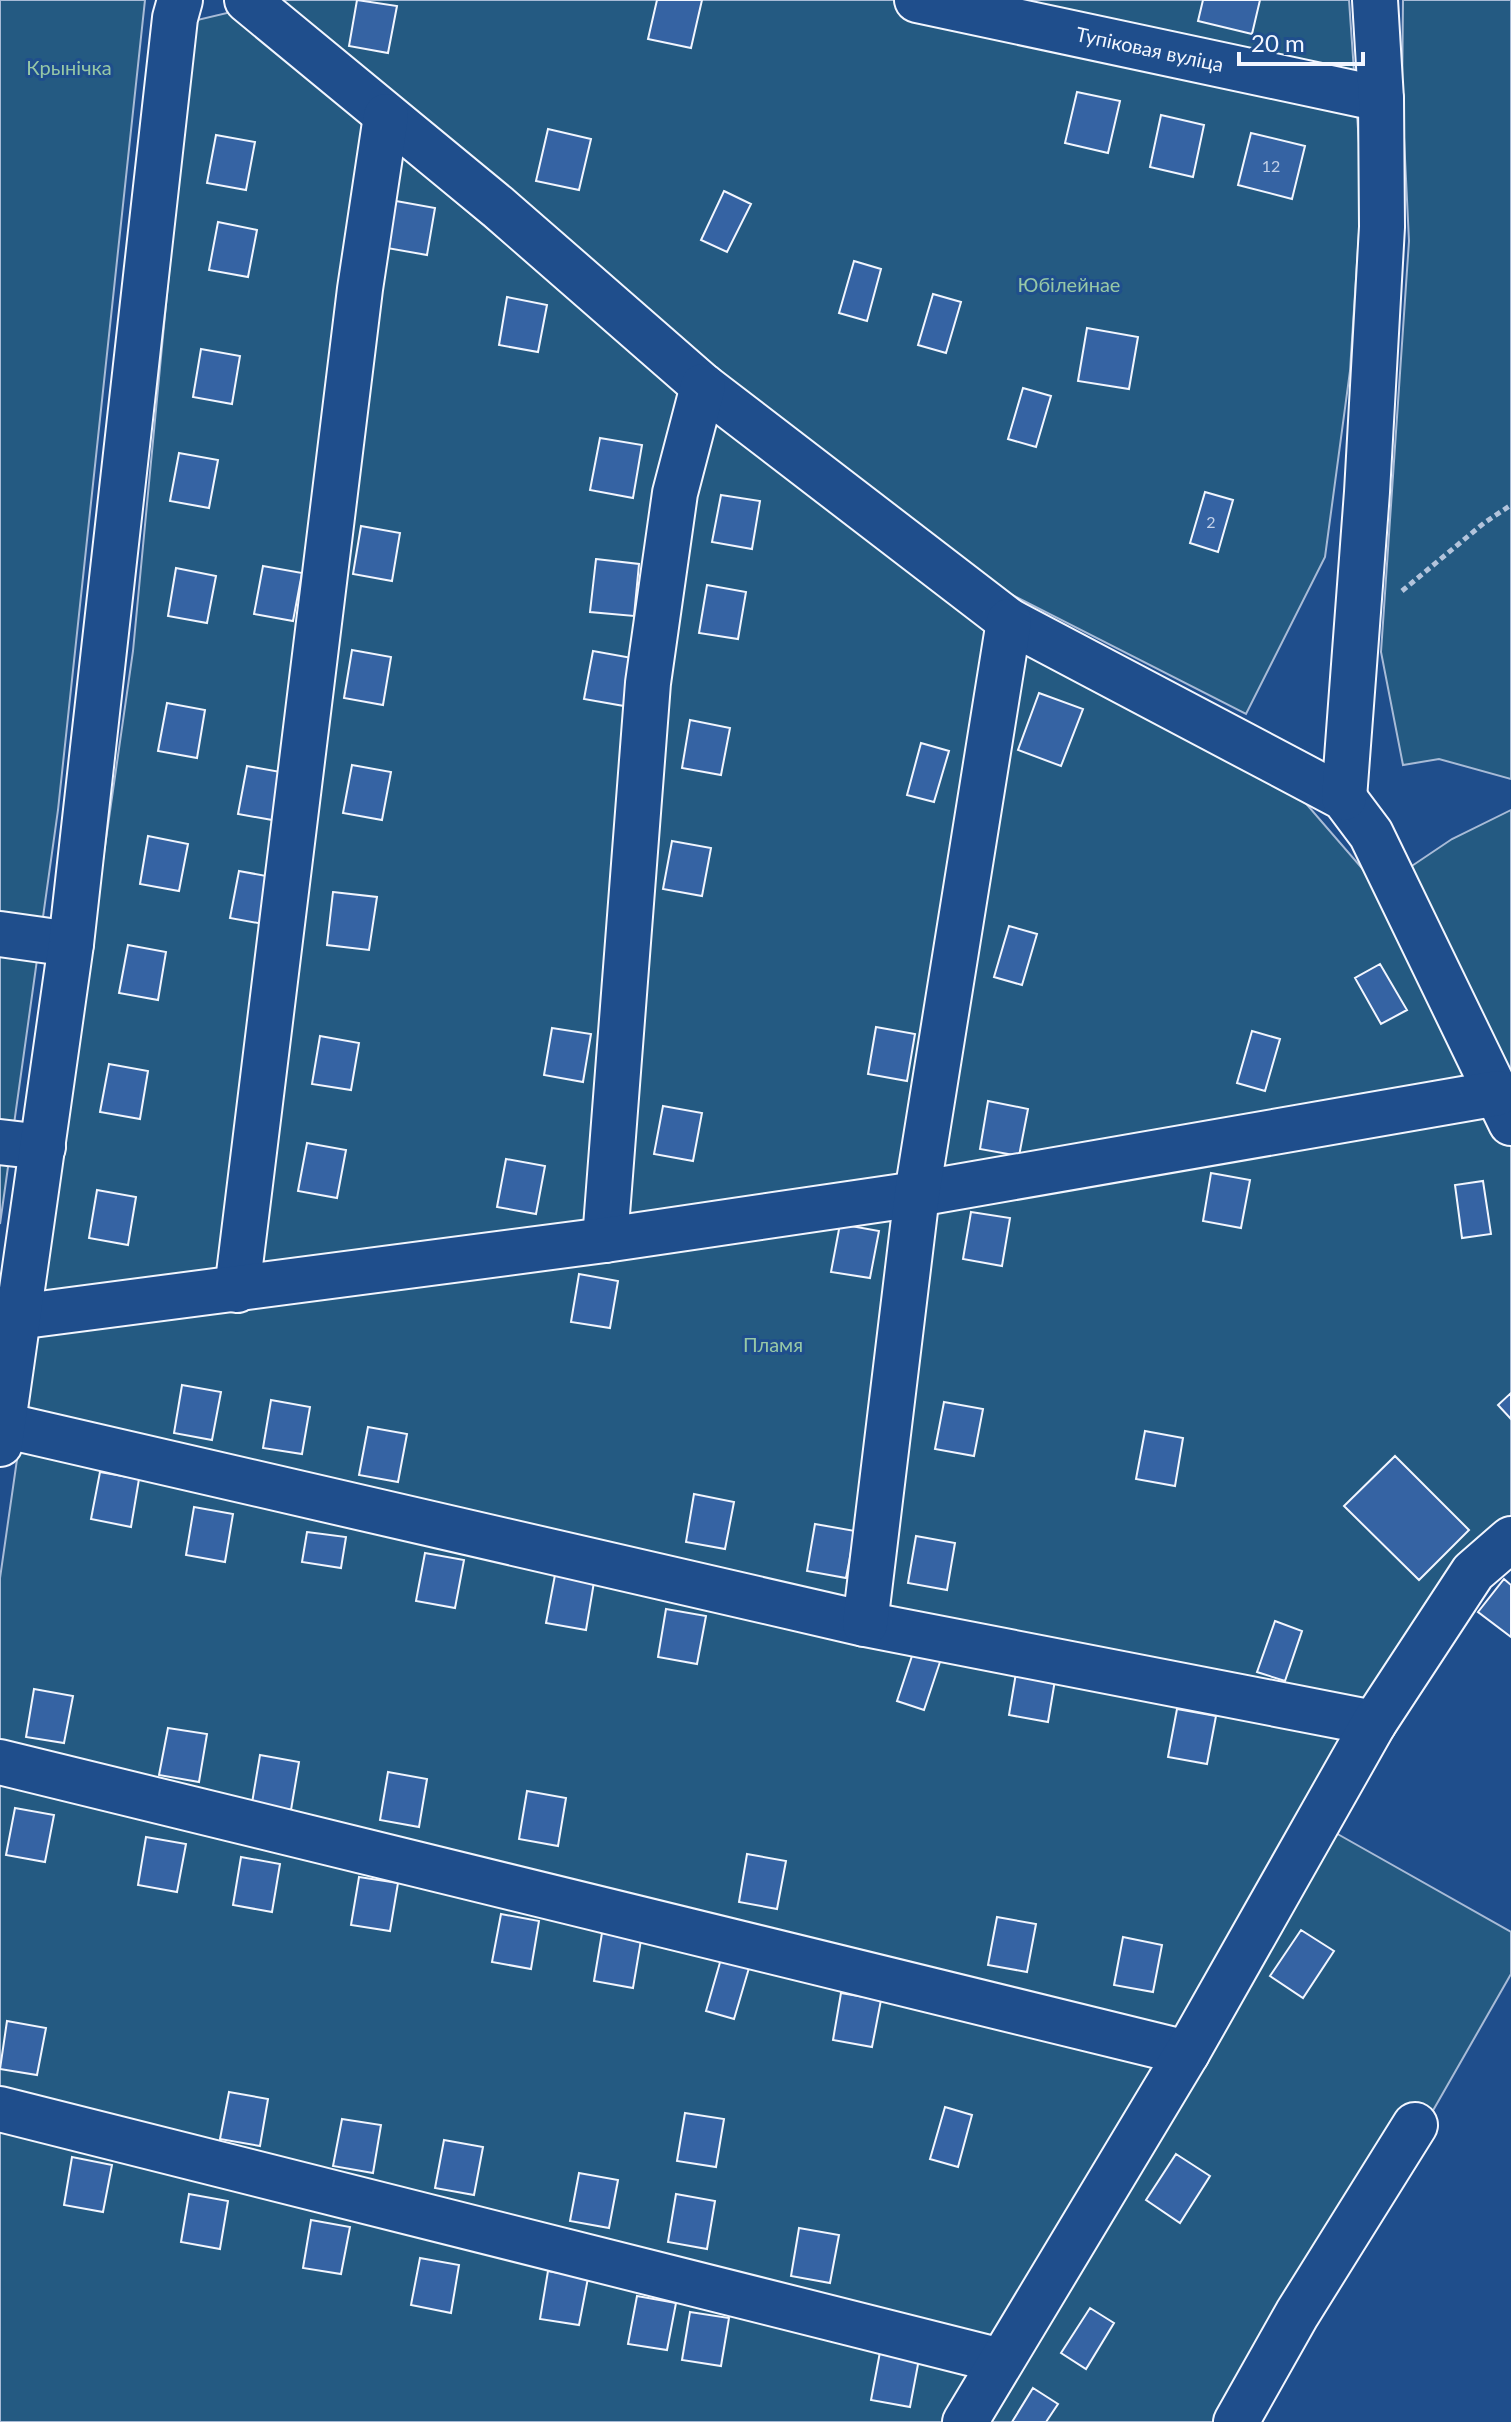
<svg xmlns="http://www.w3.org/2000/svg" width="1511" height="2422" font-family="Lato,sans-serif">
<style>
.green{fill:#245a82;stroke:#a8bbd7;stroke-width:2}
.building{fill:#3563a3;stroke:#f2f6ff;stroke-width:2}
.lines{fill:none;stroke-linecap:round;stroke-linejoin:round}
.minor-casing{stroke:#f2f6ff;stroke-width:48}
.path{stroke:#b3c4dc;stroke-width:5;stroke-dasharray:6 4;stroke-linecap:butt}
.minor{stroke:#1f4e8c;stroke-width:44}
.labels{text-anchor:middle;stroke-width:6;stroke-linejoin:round;paint-order:stroke}
.number-label{font-size:16px;fill:#c3d1e8}
.street-label{font-size:20px;fill:#f2f6ff;stroke:#1f4e8c}
.park-label{font-size:20px;fill:#97c8a6;stroke:#1f4e8c}
</style>
<rect width="100%" height="100%" fill="#1f4e8c"/>
<path class="green" d="M0,0H145L58,810L0,1224Z
M274,0H1349L1362,186L1350,371L1325,557L1246,714L985,581L698,356Z
M1403,0H1511V779L1439,759L1403,765L1381,652L1409,241L1402,96Z
M231,12L685,395L1303,800L1379,888L1452,839L1511,810V1557L1496,1568L1334,1832L1511,1932V1974L1255,2422H0V1578L133,651L193,21Z"/>
<path class="building" d="M357,0L397,6L388,53L349,46Z
M657,0H702L691,48L648,39Z
M1203,0H1260L1252,34L1198,21Z
M1077,92L1120,101L1108,153L1065,143Z
M1161,115L1204,125L1193,177L1150,167Z
M548,129L591,139L579,190L536,181Z
M1251,133L1305,146L1292,199L1238,185Z
M216,135L255,142L246,190L207,183Z
M724,191L751,204L727,252L701,240Z
M396,201L435,208L427,255L387,248Z
M218,222L257,230L248,277L209,270Z
M854,261L881,269L867,321L839,313Z
M933,294L961,302L946,353L918,345Z
M507,297L547,305L538,352L499,345Z
M1087,328L1138,337L1129,389L1078,381Z
M201,349L240,356L232,404L193,397Z
M1023,388L1051,396L1036,447L1008,439Z
M600,438L642,445L633,498L590,490Z
M179,453L218,460L209,508L170,501Z
M1205,492L1233,500L1218,552L1190,543Z
M721,495L760,501L752,549L712,542Z
M361,526L400,533L392,581L353,574Z
M596,559L639,564L634,616L590,612Z
M263,566L302,573L293,621L254,614Z
M176,568L216,576L207,623L168,616Z
M707,585L746,592L738,639L699,633Z
M352,650L391,657L383,705L344,698Z
M593,651L632,658L624,706L584,699Z
M1039,693L1083,709L1061,766L1018,750Z
M167,703L205,710L197,758L158,751Z
M690,720L730,728L721,775L682,768Z
M921,743L949,751L934,802L907,795Z
M352,765L391,772L382,820L343,813Z
M247,766L286,773L278,821L238,814Z
M148,836L188,844L179,891L140,884Z
M672,841L711,848L702,896L663,889Z
M239,871L277,878L269,925L230,918Z
M333,892L377,897L369,950L327,945Z
M1009,926L1037,934L1022,985L994,977Z
M128,945L166,952L158,1000L119,993Z
M1380,964L1407,1010L1381,1024L1355,978Z
M876,1027L915,1034L907,1081L868,1074Z
M552,1028L591,1034L583,1082L544,1075Z
M1252,1031L1280,1039L1265,1091L1237,1083Z
M320,1036L359,1043L351,1090L312,1084Z
M109,1064L148,1071L140,1119L100,1112Z
M988,1101L1028,1109L1019,1156L980,1149Z
M663,1106L702,1113L693,1161L654,1154Z
M307,1143L346,1150L337,1198L298,1191Z
M506,1159L545,1166L536,1214L497,1207Z
M1211,1173L1250,1180L1241,1228L1203,1221Z
M1483,1181L1491,1234L1462,1238L1455,1185Z
M97,1190L136,1197L128,1245L89,1238Z
M971,1212L1010,1218L1002,1266L963,1259Z
M840,1224L879,1231L870,1278L831,1272Z
M579,1274L618,1281L610,1328L571,1322Z
M182,1385L221,1392L212,1440L174,1433Z
M1511,1393V1419L1498,1405Z
M271,1400L310,1407L302,1454L263,1448Z
M944,1402L983,1409L974,1456L935,1449Z
M368,1427L407,1434L398,1482L359,1475Z
M1145,1431L1183,1438L1175,1486L1136,1479Z
M1395,1456L1469,1530L1419,1580L1344,1506Z
M100,1472L139,1479L131,1527L91,1519Z
M694,1494L734,1502L725,1549L686,1542Z
M194,1507L233,1514L225,1562L186,1555Z
M815,1524L855,1531L846,1578L807,1571Z
M307,1532L346,1537L341,1568L302,1562Z
M916,1536L955,1543L947,1590L908,1583Z
M425,1553L464,1560L455,1608L416,1601Z
M555,1575L594,1582L586,1630L546,1623Z
M1504,1579L1511,1585V1637L1478,1612Z
M666,1609L706,1616L697,1664L658,1657Z
M1275,1621L1302,1631L1285,1681L1257,1672Z
M914,1650L941,1659L924,1710L897,1701Z
M1017,1667L1056,1674L1048,1722L1009,1715Z
M34,1689L73,1696L64,1743L26,1737Z
M1177,1709L1216,1716L1207,1764L1168,1757Z
M168,1728L207,1734L199,1782L159,1775Z
M260,1755L299,1762L291,1810L252,1803Z
M388,1772L427,1779L419,1827L380,1820Z
M527,1791L566,1798L558,1846L519,1839Z
M15,1808L54,1815L45,1862L6,1855Z
M146,1837L186,1844L177,1892L138,1885Z
M747,1854L786,1861L777,1909L739,1902Z
M241,1857L280,1864L272,1912L233,1905Z
M359,1877L398,1883L390,1931L351,1925Z
M501,1914L539,1921L531,1969L492,1962Z
M997,1917L1036,1924L1027,1972L988,1965Z
M1301,1930L1334,1951L1303,1998L1270,1976Z
M602,1933L641,1940L633,1988L594,1981Z
M1123,1937L1162,1945L1153,1992L1114,1985Z
M721,1959L749,1968L734,2019L706,2011Z
M841,1993L881,2000L872,2047L833,2040Z
M7,2021L46,2028L37,2075L0,2069Z
M229,2092L268,2099L260,2146L220,2139Z
M945,2107L972,2115L958,2167L930,2159Z
M685,2113L724,2119L716,2167L677,2161Z
M342,2119L381,2125L373,2173L333,2166Z
M444,2140L483,2147L474,2195L435,2188Z
M1176,2154L1210,2176L1180,2223L1146,2200Z
M72,2157L112,2165L103,2212L64,2205Z
M579,2173L618,2180L609,2228L570,2221Z
M189,2194L228,2201L220,2249L181,2242Z
M676,2194L715,2201L707,2249L668,2242Z
M311,2220L350,2227L341,2274L303,2268Z
M799,2228L839,2235L830,2283L791,2276Z
M420,2258L459,2265L451,2313L411,2305Z
M548,2271L588,2278L579,2325L540,2319Z
M637,2296L676,2303L667,2350L628,2344Z
M1090,2308L1114,2323L1086,2369L1061,2353Z
M690,2312L729,2318L721,2366L682,2360Z
M880,2352L919,2359L910,2407L871,2400Z
M1033,2388L1058,2404L1046,2422H1012Z"/>
<g class="lines">
<defs>
<g id="minor">
<path d="M247,0L498,207L703,386L1009,621L1344,798L1371,834L1511,1123"/>
<path id="s1" d="M917,0L1381,99"/>
<path d="M1344,798L1367,492L1382,227L1381,99L1375,0"/>
<path d="M0,934L71,944"/>
<path d="M0,1142L43,1147"/>
<path d="M605,1240L648,683L675,493L703,386"/>
<path d="M237,1290L360,289L386,116"/>
<path d="M0,1323L17,1317L605,1240L917,1194L1498,1093"/>
<path d="M3,1425L865,1624L1374,1723"/>
<path d="M0,1444L71,944L175,18L180,0"/>
<path d="M865,1624L917,1194L1009,621"/>
<path d="M0,1762L1187,2053"/>
<path d="M0,2109L1001,2361"/>
<path d="M965,2422L1187,2053L1374,1723L1473,1572L1511,1539"/>
<path d="M1236,2422L1297,2314L1415,2125"/>
</g>
</defs>
<use href="#minor" class="minor-casing"/>
<path class="path" d="M1402,591L1484,523L1511,505"/>
<use href="#minor" class="minor"/>
</g>
<g class="labels">
<g class="number-label">
<text x="1271" y="172">12</text>
<text x="1211" y="528">2</text>
</g>
<g class="street-label">
<text dy="7" stroke="none"><textPath href="#s1" startOffset="238">Тупіковая вуліца</textPath></text>
</g>
<g class="park-label">
<text x="69" y="75">Крынічка</text>
<text x="1069" y="292">Юбілейнае</text>
<text x="773" y="1352">Пламя</text>
</g>
</g>
<path d="M1239 52v12h124v-12" fill="none" stroke="#f2f6ff" stroke-width="4"/>
<text x="1251" y="52" font-size="24" fill="#f2f6ff" stroke="#1f4e8c" stroke-width="6" paint-order="stroke">20 m</text>
</svg>
